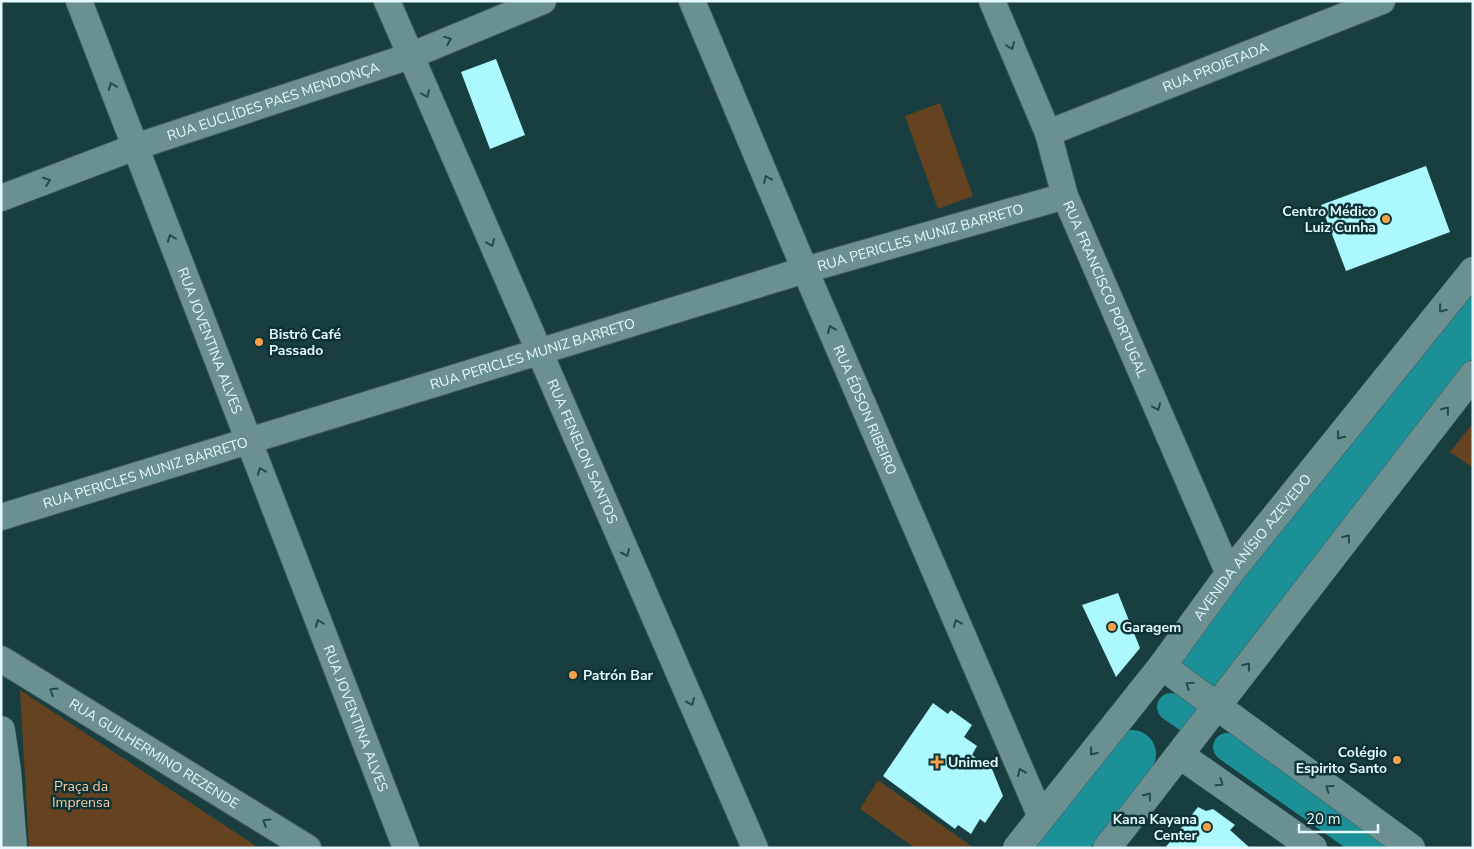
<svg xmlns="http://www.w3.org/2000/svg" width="1474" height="849" font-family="'Nunito Sans',sans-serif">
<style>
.green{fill:#654220}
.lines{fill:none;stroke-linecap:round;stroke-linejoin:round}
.canal{stroke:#1c9097;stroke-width:28}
.river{stroke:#1c9097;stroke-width:48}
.building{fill:#abf9fe}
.minor-casing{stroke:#3c5b5e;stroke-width:28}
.tertiary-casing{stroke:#3c5b5e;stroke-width:29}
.minor{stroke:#6a9092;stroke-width:26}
.tertiary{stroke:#6a9092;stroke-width:28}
.oneway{stroke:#244a4d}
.poi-dot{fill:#f8a14a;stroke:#0d3336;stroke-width:2}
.labels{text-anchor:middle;stroke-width:5;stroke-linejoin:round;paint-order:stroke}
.street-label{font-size:14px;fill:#e5f9fa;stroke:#0d3336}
.poi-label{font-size:14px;font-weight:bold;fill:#e5f9fa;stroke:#0d3336;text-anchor:start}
.park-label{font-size:14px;fill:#f9caa2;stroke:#0d3336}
</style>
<rect width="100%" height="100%" fill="#183e40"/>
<path class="green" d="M940,103L973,196L938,209L905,116Z
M1473,423V468L1450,452Z
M20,690L259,848H29Z
M878,780L974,848H915L860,809Z"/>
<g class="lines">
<path class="canal" d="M1171,707L1187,718
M1227,747L1370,848"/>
<path class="river" d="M1204,664L1473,318
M1060,848L1132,754"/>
</g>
<path class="building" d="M496,59L525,135L490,149L461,72Z
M1426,166L1450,232L1346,271L1321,205Z
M1118,593L1140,648L1116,677L1082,605Z
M933,703L948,714L951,710L972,725L964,737L977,746L972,755L992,769L1003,796L985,823L980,819L971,834L958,825L955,829L883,776Z
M1198,807L1206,811L1213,809L1235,825L1230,830L1250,848H1165Z"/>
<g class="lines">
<defs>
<g id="minor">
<path id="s1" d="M79,1L406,848"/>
<path id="s2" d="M387,1L755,848"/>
<path id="s3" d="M692,1L805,270L1041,817"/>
<path id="s4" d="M992,1L1048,133L1065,196L1229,574"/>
<path id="s5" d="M1048,133L1382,1"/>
<path id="s6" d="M1,198L135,147L410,56L543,1"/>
<path id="s7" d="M1,517L805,270L1065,196"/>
<path id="s8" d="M1,659L308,848"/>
</g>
<g id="tertiary">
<path d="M1162,666L1411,848"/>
<path d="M1,730L7,771L13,848"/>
<path d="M1180,755L1313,848"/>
<path id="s9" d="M1017,848L1162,666L1229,574L1473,271"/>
<path d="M1107,848L1473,375"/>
</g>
</defs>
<use href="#minor" class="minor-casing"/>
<use href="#tertiary" class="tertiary-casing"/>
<use href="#minor" class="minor"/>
<use href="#tertiary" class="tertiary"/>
</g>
<defs><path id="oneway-chevron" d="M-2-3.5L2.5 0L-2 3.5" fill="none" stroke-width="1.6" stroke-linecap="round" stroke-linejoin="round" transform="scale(1.25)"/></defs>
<g class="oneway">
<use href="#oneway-chevron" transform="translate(448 40) rotate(-22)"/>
<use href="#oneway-chevron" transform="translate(1011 46) rotate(67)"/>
<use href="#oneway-chevron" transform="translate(112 86) rotate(-111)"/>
<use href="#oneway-chevron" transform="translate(426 94) rotate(67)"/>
<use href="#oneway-chevron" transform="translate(767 179) rotate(-113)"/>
<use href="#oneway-chevron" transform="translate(47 181) rotate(-21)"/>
<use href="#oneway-chevron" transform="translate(171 238) rotate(-111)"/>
<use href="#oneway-chevron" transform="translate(491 243) rotate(67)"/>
<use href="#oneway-chevron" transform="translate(1442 309) rotate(129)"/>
<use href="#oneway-chevron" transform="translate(831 329) rotate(-113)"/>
<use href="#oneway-chevron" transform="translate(1157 407) rotate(67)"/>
<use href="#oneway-chevron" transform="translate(1446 410) rotate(-52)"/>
<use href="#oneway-chevron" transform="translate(1340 436) rotate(129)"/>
<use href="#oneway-chevron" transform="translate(261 471) rotate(-111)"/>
<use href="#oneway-chevron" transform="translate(1347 538) rotate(-52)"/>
<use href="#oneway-chevron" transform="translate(626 553) rotate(66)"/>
<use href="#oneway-chevron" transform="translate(319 623) rotate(-111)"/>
<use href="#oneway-chevron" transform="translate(957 623) rotate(-113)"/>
<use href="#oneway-chevron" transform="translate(1247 666) rotate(-52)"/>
<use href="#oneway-chevron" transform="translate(1189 685) rotate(-145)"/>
<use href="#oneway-chevron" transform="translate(53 691) rotate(-148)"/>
<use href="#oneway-chevron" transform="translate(691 702) rotate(66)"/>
<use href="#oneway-chevron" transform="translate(1093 752) rotate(129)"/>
<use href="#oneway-chevron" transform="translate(1021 772) rotate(-113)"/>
<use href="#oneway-chevron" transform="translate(1220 783) rotate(35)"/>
<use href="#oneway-chevron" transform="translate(1329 788) rotate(-144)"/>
<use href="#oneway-chevron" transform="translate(1148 796) rotate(-52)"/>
<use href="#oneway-chevron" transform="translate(266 822) rotate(-148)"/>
</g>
<g class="poi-dot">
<circle cx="1386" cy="219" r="5"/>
<circle cx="259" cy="342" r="5"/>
<circle cx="1112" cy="627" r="5"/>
<circle cx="573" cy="675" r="5"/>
<circle cx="1397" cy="760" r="5"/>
<path d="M934.5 754.5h5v5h5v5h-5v5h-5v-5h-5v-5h5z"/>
<circle cx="1207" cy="827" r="5"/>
</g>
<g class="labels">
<g class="street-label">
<text dy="5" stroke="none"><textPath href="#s5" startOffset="180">RUA PROJETADA</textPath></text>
<text dy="5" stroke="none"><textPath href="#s6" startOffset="289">RUA EUCLÍDES PAES MENDONÇA</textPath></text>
<text dy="5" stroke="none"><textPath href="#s7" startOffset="961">RUA PERICLES MUNIZ BARRETO</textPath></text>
<text dy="5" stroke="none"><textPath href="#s4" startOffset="310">RUA FRANCISCO PORTUGAL</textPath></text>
<text dy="5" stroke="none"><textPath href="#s1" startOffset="364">RUA JOVENTINA ALVES</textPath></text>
<text dy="5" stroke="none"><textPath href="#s7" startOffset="556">RUA PERICLES MUNIZ BARRETO</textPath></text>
<text dy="5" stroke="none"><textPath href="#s3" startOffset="444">RUA ÉDSON RIBEIRO</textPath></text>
<text dy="5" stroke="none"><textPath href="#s2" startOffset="491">RUA FENELON SANTOS</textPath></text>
<text dy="5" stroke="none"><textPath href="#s7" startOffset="151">RUA PERICLES MUNIZ BARRETO</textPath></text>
<text dy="5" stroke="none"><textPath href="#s9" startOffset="382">AVENIDA ANÍSIO AZEVEDO</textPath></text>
<text dy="5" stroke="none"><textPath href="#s1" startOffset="769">RUA JOVENTINA ALVES</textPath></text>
<text dy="5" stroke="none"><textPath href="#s8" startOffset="180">RUA GUILHERMINO REZENDE</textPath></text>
</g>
<g class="poi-label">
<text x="1376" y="216" text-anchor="end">Centro Médico<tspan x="1376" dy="16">Luiz Cunha</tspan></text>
<text x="269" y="339">Bistrô Café<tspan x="269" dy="16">Passado</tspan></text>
<text x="1122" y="632">Garagem</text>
<text x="583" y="680">Patrón Bar</text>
<text x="1387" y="757" text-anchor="end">Colégio<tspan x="1387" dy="16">Espirito Santo</tspan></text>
<text x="948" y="767">Unimed</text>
<text x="1197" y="824" text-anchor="end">Kana Kayana<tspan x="1197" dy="16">Center</tspan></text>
</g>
<g class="park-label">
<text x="81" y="791">Praça da<tspan x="81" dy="16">Imprensa</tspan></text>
</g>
</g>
<rect width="1474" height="849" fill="none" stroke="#e5f9fa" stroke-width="5"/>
<path d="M1299 824v8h79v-8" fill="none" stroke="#e5f9fa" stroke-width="2.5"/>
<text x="1306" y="824" font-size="15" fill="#e5f9fa" stroke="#0d3336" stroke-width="4" paint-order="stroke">20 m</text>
</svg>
